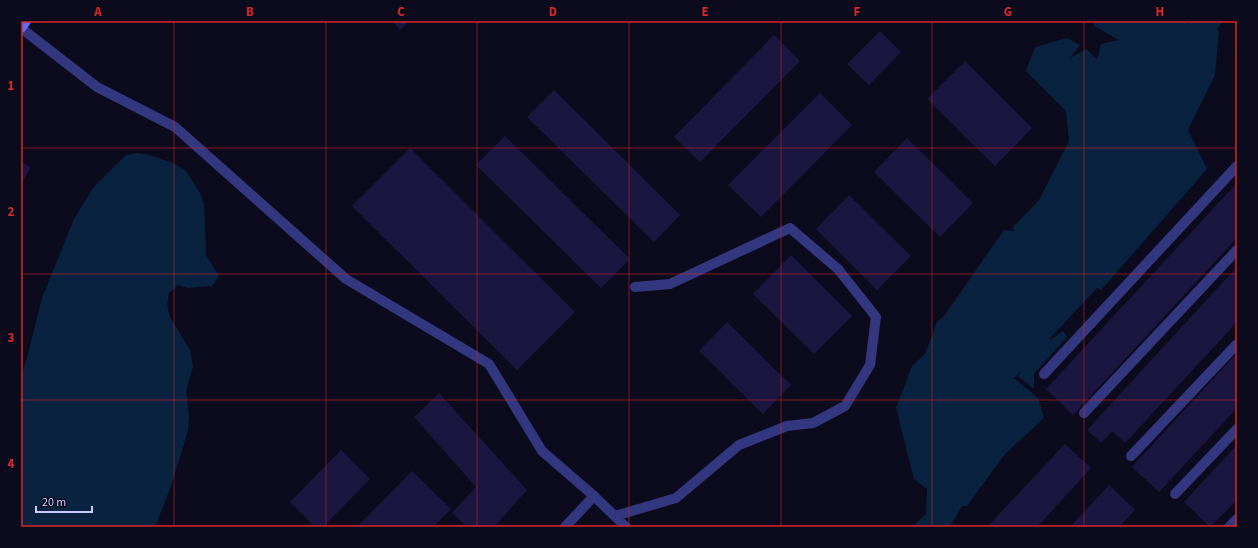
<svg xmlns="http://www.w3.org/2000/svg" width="1258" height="548" font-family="'Source Sans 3',sans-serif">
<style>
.water{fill:#082240}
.building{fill:#1a1640}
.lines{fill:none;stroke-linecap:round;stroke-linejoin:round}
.lane{stroke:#333780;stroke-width:10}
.secondary{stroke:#5f6aff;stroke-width:10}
.grid{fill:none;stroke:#d62828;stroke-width:1;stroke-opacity:0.55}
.neatline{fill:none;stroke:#d62828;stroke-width:1.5}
.grid-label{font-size:13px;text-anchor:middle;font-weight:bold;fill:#d62828}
</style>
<rect width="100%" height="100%" fill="#0c0b1e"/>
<path class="water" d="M1093,21H1186L1188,24L1192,21L1222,22L1217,30L1219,31L1215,75L1188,130L1207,169L1101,290L1097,288L1050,338V340L1063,331L1067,337L1034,374V389L1018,376L1021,371L1014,378L1038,398L1044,418L1005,454L967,506H962L950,527H915L914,525L926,514L927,489L914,479L896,408L912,366L925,354L937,322L944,316L1004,230L1014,231L1013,227L1039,200L1069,141L1066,111L1026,71L1035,47L1067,38L1080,45L1069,59L1086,49L1097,59L1101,44L1119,40L1094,26Z
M137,153L150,155L175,164L186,171L200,193L204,204L206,255L219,276L212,286L188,288L178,285L169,293L167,306L170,317L190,350L193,367L186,391L189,416L188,431L171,486L155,527H21V376L27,358L42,298L74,219L93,188L126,155Z"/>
<path class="building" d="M392,21H409L400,30Z
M880,31L901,52L869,85L847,64Z
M774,35L800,61L700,162L674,137Z
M965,61L1032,128L995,166L927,99Z
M554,90L680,215L654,242L527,117Z
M820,93L852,125L761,217L728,185Z
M505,136L630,259L601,288L476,165Z
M907,138L973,203L940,237L874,172Z
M410,148L575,312L517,370L352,206Z
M21,162L31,167L21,185Z
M1237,183V238L1073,415L1046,389Z
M849,195L911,256L877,290L816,229Z
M791,255L852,316L814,354L753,294Z
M1237,267V322L1125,443L1112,431L1101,443L1087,430Z
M727,322L791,385L763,414L699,351Z
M1237,353V408L1159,492L1132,467Z
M439,393L527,490L494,527H467L452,513L476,487L414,417Z
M1065,444L1091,468L1037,527H987Z
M1237,445V500L1210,527L1184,502Z
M341,450L370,479L323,527H315L290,502Z
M412,471L451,509L433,527H357Z
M1109,485L1135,510L1119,527H1070Z"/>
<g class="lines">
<path class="lane" d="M21,28L97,87L175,127L346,279L489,364L542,451L594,496L626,527
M1044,374L1237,166
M1084,413L1237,250
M1131,456L1237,344
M1175,494L1237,429
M615,516L676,498L739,445L787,426L813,423L845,406L870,365L876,317L838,269L790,228L670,284L635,287
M565,527L594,496
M1229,527L1237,519"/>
<path class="secondary" d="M21,28L26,21"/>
</g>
<path class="grid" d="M174,21V527M326,21V527M477,21V527M629,21V527M781,21V527M932,21V527M1084,21V527M21,148H1237M21,274H1237M21,400H1237"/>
<rect width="1258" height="548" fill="none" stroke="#0c0b1e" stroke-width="44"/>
<path d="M36 506v6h56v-6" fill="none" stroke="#c9c8ff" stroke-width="2"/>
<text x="42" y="506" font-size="12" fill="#c9c8ff" stroke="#0c0b1e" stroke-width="3" paint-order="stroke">20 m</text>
<rect x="22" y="22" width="1214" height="504" class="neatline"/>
<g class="grid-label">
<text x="98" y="16">A</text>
<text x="250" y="16">B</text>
<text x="401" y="16">C</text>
<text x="553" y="16">D</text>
<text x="705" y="16">E</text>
<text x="857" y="16">F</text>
<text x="1008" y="16">G</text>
<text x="1160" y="16">H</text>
<text x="11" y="90">1</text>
<text x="11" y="216">2</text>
<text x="11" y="342">3</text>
<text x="11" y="468">4</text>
</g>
</svg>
